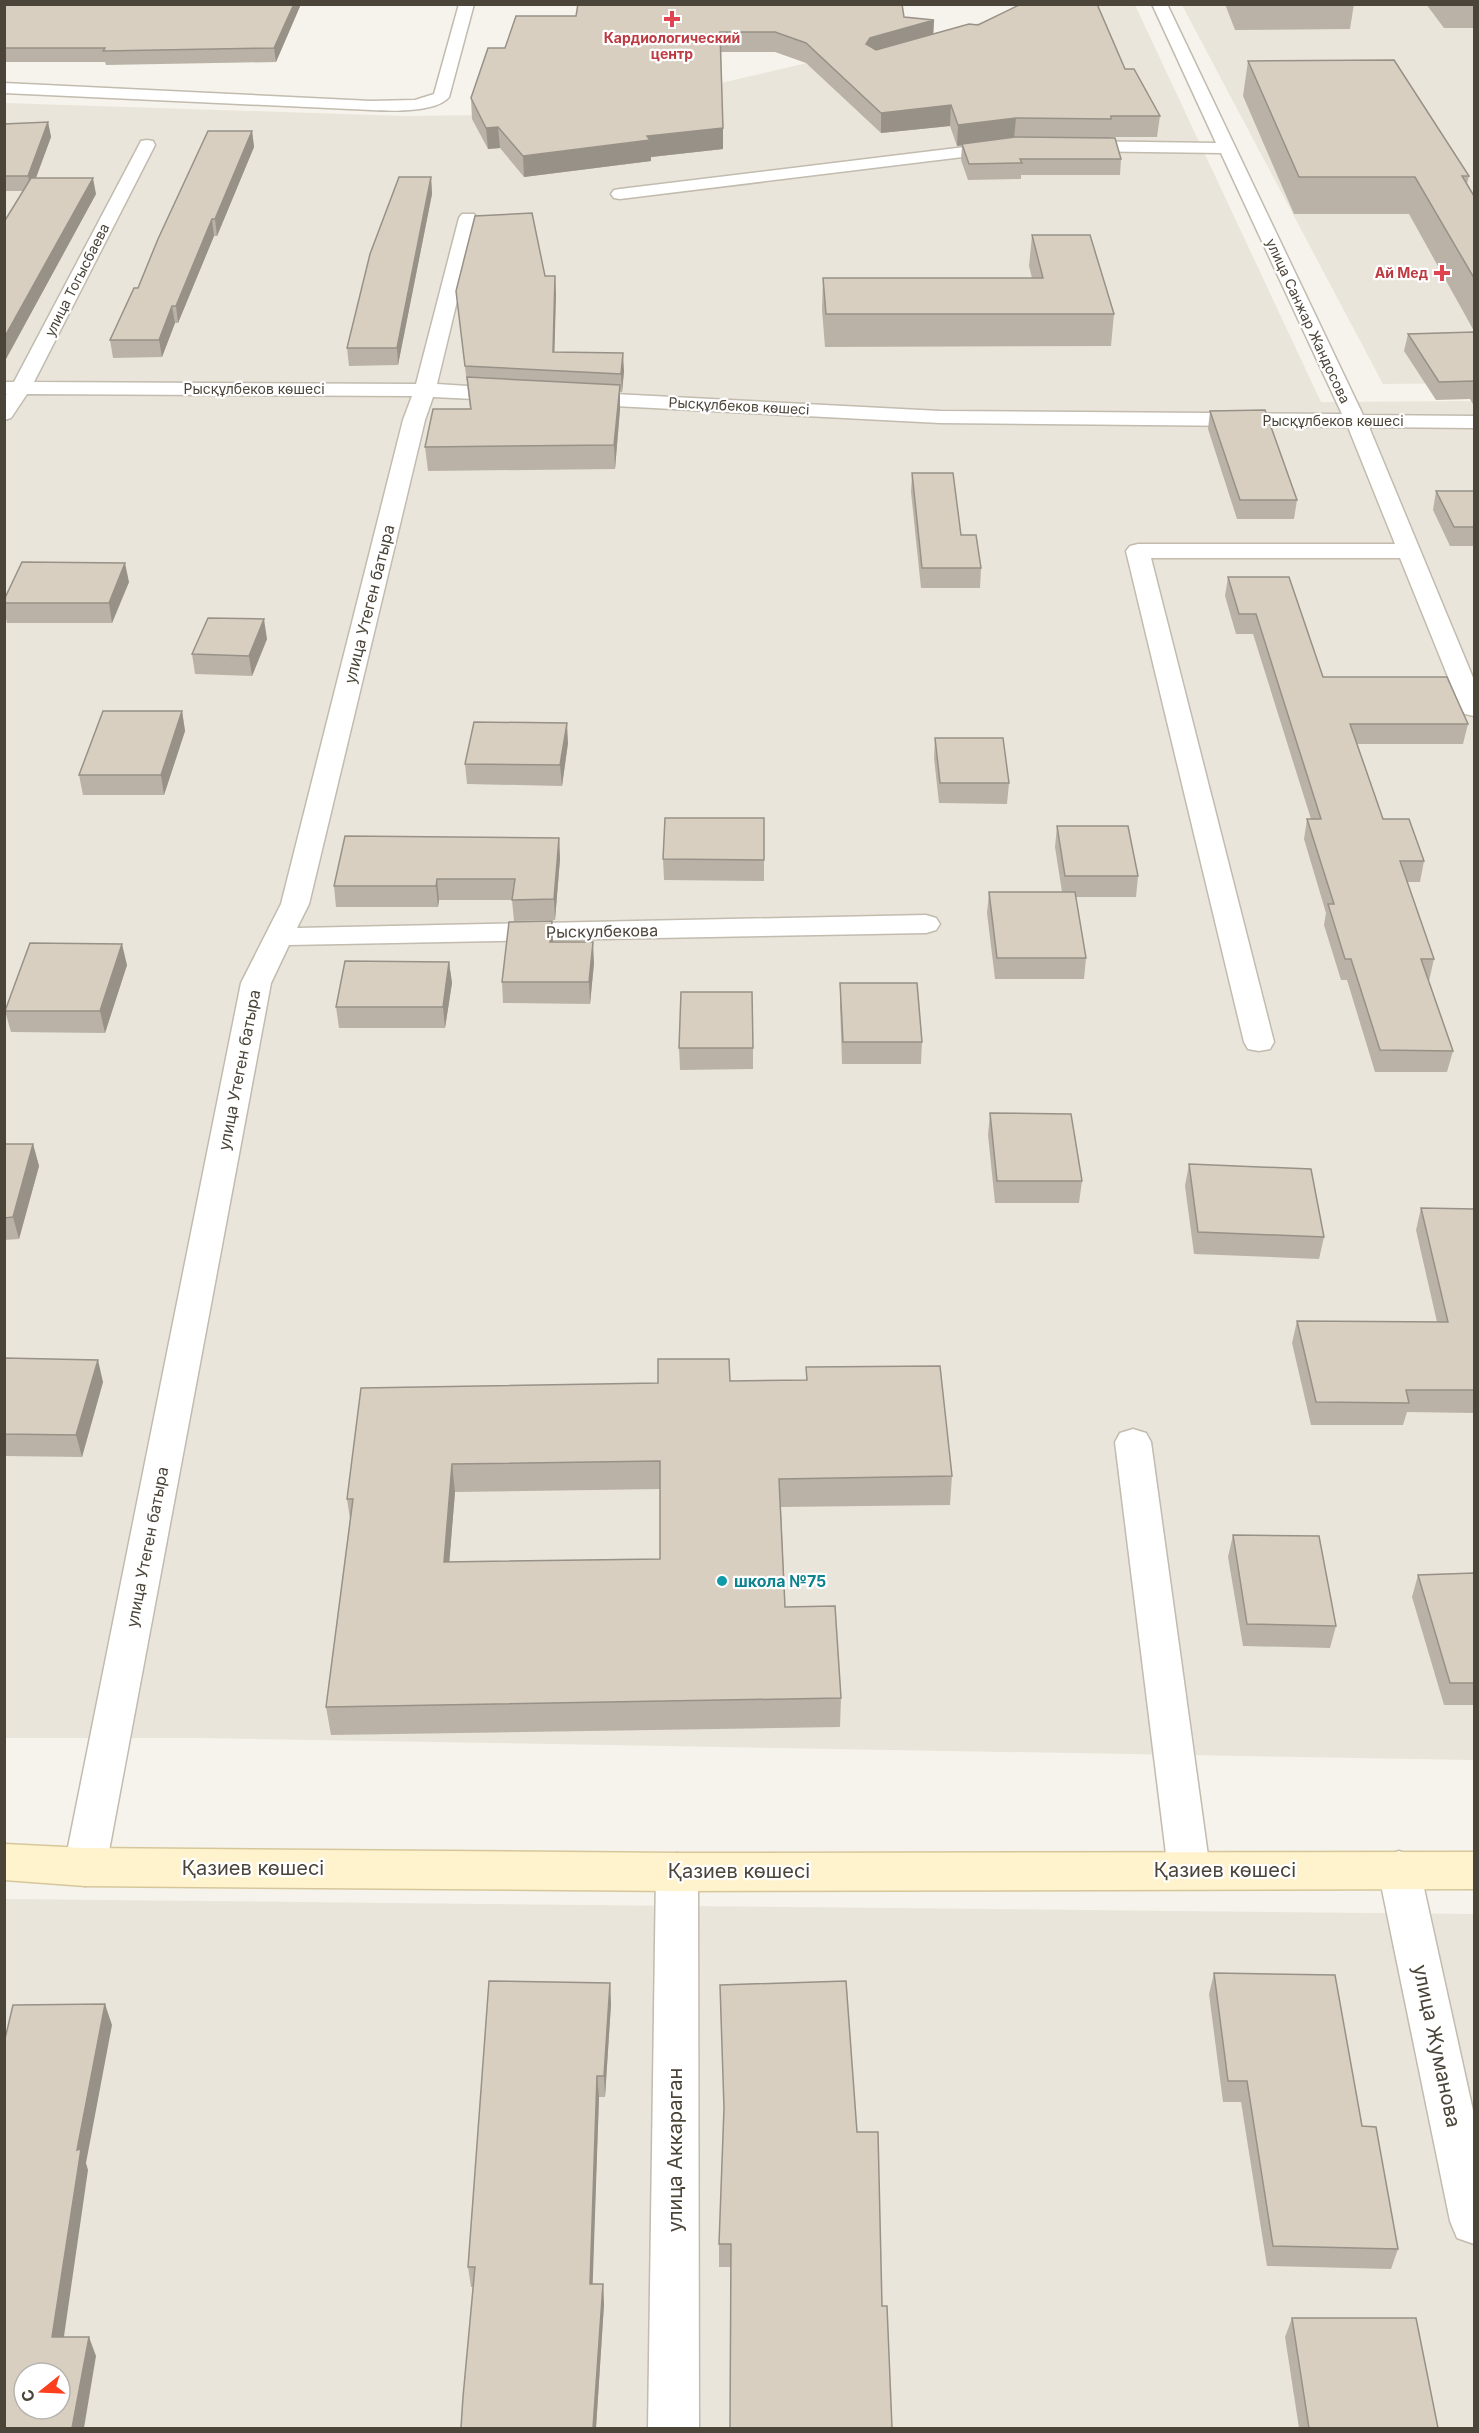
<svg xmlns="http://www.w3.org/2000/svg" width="1479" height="2433" font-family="Inter,sans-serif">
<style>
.residential{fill:#eae5da;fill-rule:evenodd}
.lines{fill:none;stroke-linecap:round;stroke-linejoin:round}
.street-casing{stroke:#c2bbae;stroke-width:3}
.secondary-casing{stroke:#d6c79b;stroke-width:3}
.street{fill:#fff;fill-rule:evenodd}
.secondary{fill:#fff3cd;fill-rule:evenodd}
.wall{fill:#bab2a6;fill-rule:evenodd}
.shaded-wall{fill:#979187}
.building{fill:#d8cfc1;stroke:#979187;stroke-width:1.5;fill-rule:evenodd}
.health-dot{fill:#e0444e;stroke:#fff;stroke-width:2}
.culture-dot{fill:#0f9aa8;stroke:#fff;stroke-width:2}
.labels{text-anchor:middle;stroke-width:4.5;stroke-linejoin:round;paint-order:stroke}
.far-health-label{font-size:14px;font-weight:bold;fill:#be3a42;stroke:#fff}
.far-street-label{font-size:14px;fill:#4b4439;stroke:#fff}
.street-label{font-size:16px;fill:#4b4439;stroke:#fff}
.culture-label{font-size:16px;font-weight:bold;fill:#0d838f;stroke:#fff;text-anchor:start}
.near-street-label{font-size:20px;fill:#4b4439;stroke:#fff}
</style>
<rect width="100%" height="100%" fill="#f6f3ec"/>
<path class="residential" d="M1056,5H1135L1321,402L1474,401V1760L199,1738H5V103L404,116L588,114Z
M1182,5H1474V383L1383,384Z
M4,1899L1474,1914V2428H5ZM24,2373H60V2409H24Z"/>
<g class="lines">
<defs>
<path id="street" d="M459,4H474L449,97C436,113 390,111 371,110L4,93V83L371,101L415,100L434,94Z
M1152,4H1167L1363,415L1474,416V428L1369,427L1474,680V716L1465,714L1461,709L1400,558H1151L1274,1042L1270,1049L1259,1051L1248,1049L1244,1042L1126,551L1130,546L1138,544H1395L1348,427L940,423L576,404L569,402L566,398L569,394L576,392L940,411L1342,414L1221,153L1072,151L1066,150L1064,146L1066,142L1072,141L1216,143Z
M147,140L153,141L155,145L34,382L416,384L459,218L462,214H474L477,218L437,384L513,389L520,391L523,395L520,399L513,401L433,397L425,420L309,904L297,928L926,915L936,918L940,924L936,930L926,933L289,945L271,983L106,1867L100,1880L85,1886L70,1880L64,1867L241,983L281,904L403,420L412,396L27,394L11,418L4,420V397L7,394H4V382H14L139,145L141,141Z
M1006,142L1012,143L1014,147L1012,151L620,199L614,198L611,194L614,190L620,189Z
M1133,1429L1146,1433L1151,1442L1210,1870L1204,1883L1189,1889L1174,1883L1168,1870L1115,1442L1120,1433Z
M1399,1851L1414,1857L1420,1870L1474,2115V2244L1457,2238L1450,2221L1378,1870L1384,1857Z
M677,1853L692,1859L698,1872L699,2428H648L656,1872L662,1859Z"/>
<path id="secondary" d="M4,1844L85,1848L677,1853L1474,1852V1889L677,1891L85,1886L4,1880Z"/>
</defs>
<use href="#street" class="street-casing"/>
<use href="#secondary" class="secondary-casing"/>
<use href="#street" class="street"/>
<use href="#secondary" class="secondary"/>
</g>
<path class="wall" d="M4,4H301L276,62L106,65L105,62H4Z
M1225,4H1354L1350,29L1235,30Z
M1426,4H1474V28H1444Z
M904,17L934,20L933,34L1125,69L1160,116L1157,137H1110L1121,159L1120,175H1021V179L968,180L961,160L962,145L957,146L950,126L881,133L806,63L775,52H721L723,149L651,157V161L524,177L500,148L488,149L472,119L471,98L505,48Z
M1248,61L1469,176L1467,184L1474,196V331L1409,214H1294L1243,96Z
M48,122L51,137L36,178L96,194L6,359H4V222L23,191H4V124Z
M252,131L254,147L217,236H214L178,323H175L162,357L113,358L110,340Z
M431,177L432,194L398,365L349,366L347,348Z
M1032,235L1114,314L1111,346L825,347L822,310L823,278H1032L1029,266Z
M545,276L556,293L554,352L624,371L622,392H620V409L615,469L428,471L425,447L470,409L456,291Z
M1474,332V406L1470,399L1436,400L1404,351L1408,334Z
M1210,411L1297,500L1294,519H1237L1208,429Z
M912,473L961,535L981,568L980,588H921L911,492Z
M1436,491H1474V546H1450L1433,510Z
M1228,577L1323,677L1468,724L1463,744H1357L1383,819L1424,861L1420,882H1407L1434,959L1429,981L1453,1051L1447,1072H1375L1347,980H1341L1324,925L1326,913L1304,839L1307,819H1311L1253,634H1236L1225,596Z
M129,582L112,623H7L4,610V600Z
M267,639L252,676L195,674L192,654Z
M182,711L185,731L164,795H83L79,775Z
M935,738L1009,783L1007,804L939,803L934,758Z
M568,743L562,786L467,784L465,764Z
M764,818V881L664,880L663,859Z
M1057,826L1138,876L1136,897H1076L1086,958L1084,979H995L987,913L989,892H1062L1055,847Z
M559,838L560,859L555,920L514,921L512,900H439L438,907H336L334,886Z
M552,921L553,942L594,963L590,1004L503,1003L502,982Z
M449,962L452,983L445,1028H339L336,1007Z
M127,965L105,1033L11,1032L5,1011Z
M840,983L922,1042L921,1064H842L840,1004Z
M679,1048H753V1069L680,1070Z
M990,1113L1082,1181L1079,1203H995L988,1135Z
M4,1144H33L39,1166L19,1239L4,1240Z
M1189,1164L1324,1237L1319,1259L1194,1254L1185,1186Z
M1421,1208L1474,1209V1413L1407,1412L1403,1425H1311L1292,1343L1297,1321L1437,1322L1416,1230Z
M4,1358L103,1382L82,1457L4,1456Z
M806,1367L952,1476L950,1505L781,1507L785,1607L841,1698L840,1727L331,1735L326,1707L350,1519L347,1499L658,1383L806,1380ZM660,1489V1559L449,1562L455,1492Z
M1233,1535L1336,1626L1330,1648L1243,1646L1228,1557Z
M1474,1573V1705H1444L1412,1597L1418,1575Z
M1214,1973L1362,2126L1398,2249L1391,2269L1267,2266L1241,2102H1223L1209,1994Z
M610,1983L611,2004L605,2097H599L592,2284H603L604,2304L596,2428H461L473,2287H471L468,2267Z
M857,2132L882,2306L731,2267H719V2244Z
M1292,2318L1438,2428H1299L1285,2337Z"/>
<path class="shaded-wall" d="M294,4H301L276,62L274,48Z
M934,20L933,40L869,58L866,44L870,38Z
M951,105L950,126L881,133V113Z
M1016,118L1014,139L957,146L958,125Z
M48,122L51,137L31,191L28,176Z
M498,127L500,148L488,149L486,128Z
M723,128V149L651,157V161L524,177L523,156L647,136Z
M252,131L254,147L217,236L215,219Z
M431,177L432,194L398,365L397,348Z
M93,178L96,194L6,359L4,351V338Z
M212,219L214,236L178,323L176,306Z
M555,276L556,293L554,370L553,352Z
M172,306L175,323L162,357L159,340Z
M623,353L624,371L622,392L621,374Z
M620,385V409L615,469L614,445Z
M125,563L129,582L112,623L109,603Z
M264,619L267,639L252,676L249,656Z
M182,711L185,731L164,795L161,775Z
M567,723L568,743L562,786L560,765Z
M559,838L560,859L555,920L554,899Z
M437,879L439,900L438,907L436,886Z
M552,921L553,942H550Z
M593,942L594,963L590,1004L589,982Z
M122,944L127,965L105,1033L100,1011Z
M449,962L452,983L445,1028L443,1007Z
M33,1144L39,1166L19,1239L13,1217Z
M98,1360L103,1382L82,1457L76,1435Z
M452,1464L455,1492L447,1591L444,1562Z
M610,1983L611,2004L605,2097L604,2076Z
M105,2004L112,2025L86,2163L88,2170L61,2357L52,2337L77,2150Z
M597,2076L599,2097L592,2304L590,2284Z
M603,2284L604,2304L596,2428H593Z
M89,2337L96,2356L84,2428H72Z"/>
<path class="building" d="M4,4H294L274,48L103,51L105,48H4Z
M578,4H902L904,17L934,20L870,38L866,44L876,50L969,24L978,25L1021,4H1097L1125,69H1134L1160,116H1111V119L1016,118L958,125L951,105L881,113L806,43L775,32H720L723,128L647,136L650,140L523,156L498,127L486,128L471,98L488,48H505L516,16H576Z
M1394,60L1469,176H1462L1474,196V278L1415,177H1299L1248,61Z
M48,122L28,176H4V124Z
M208,131H252L215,219H212L176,306H172L159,340H110L134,288H138L158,239Z
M1015,137L1115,138L1121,159H1020L1022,163L969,164L962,144Z
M399,177H431L397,348H347L370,254Z
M31,178H93L4,338V222Z
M532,213L545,276H555L553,352L623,353L621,374L465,366L456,291L475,216Z
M1032,235H1090L1114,314H826L823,278H1043Z
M1474,332V382V381L1439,382L1408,334Z
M467,377L620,385L614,445L425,447L433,409H471Z
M1265,410L1297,500H1240L1210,411Z
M912,473H953L961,535H976L981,568H922Z
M1436,491H1474V527H1454Z
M22,562L125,563L109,603H4V600Z
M1228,577H1289L1323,677H1447L1468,724H1350L1383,819H1409L1424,861H1400L1434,959H1421L1453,1051L1380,1050L1351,959H1345L1328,904H1334L1307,819H1321L1256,614H1239Z
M208,618L264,619L249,656L192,654Z
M103,711H182L161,775H79Z
M474,722L567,723L560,765L465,764Z
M935,738H1003L1009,783H940Z
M665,818H764V860L663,859Z
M1057,826H1128L1138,876H1065Z
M345,836L559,838L554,899L512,900L515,879H437L436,886H334Z
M989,892H1075L1086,958H997Z
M552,921L550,942H593L589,982H502L509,922Z
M30,943L122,944L100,1011H5Z
M345,961L449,962L443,1007H336Z
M840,983H917L922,1042H843Z
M681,992H752L753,1048H679Z
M990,1113L1071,1114L1082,1181H997Z
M4,1144H33L13,1217L4,1218Z
M1189,1164L1311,1169L1324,1237L1198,1232Z
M1421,1208L1474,1209V1390H1406L1409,1403L1316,1402L1297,1321L1448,1322Z
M4,1358L98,1360L76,1435L4,1434Z
M658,1359H729L730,1381L807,1380L806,1367L940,1366L952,1476L779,1479L785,1607L835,1606L841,1698L326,1707L353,1499H347L361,1388L658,1383ZM660,1461V1559L444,1562L452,1464Z
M1233,1535L1319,1536L1336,1626L1247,1624Z
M1474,1573V1683H1450L1418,1575Z
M1214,1973L1335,1975L1362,2126L1376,2127L1398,2249L1273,2246L1247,2081H1228Z
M489,1981L610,1983L604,2076H597L590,2284H603L593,2428H461L463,2397L475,2267H468Z
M846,1981L857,2132H878L882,2306H887L892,2428H730L731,2244H719L724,2108L720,1985Z
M105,2004L77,2150L81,2149L52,2337H89L72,2428H4V2043L13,2005ZM24,2373H60V2409H24Z
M1292,2318H1416L1438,2428H1309Z"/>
<g class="health-dot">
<path d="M669 10h6v6h6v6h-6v6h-6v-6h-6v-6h6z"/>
<path d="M1439 264h6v6h6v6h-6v6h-6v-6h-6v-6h6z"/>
</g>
<circle class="culture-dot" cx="722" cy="1581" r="6"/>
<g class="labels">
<g class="far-health-label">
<text x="672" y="43">Кардиологический<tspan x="672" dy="16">центр</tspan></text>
<text x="1428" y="278" text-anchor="end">Ай Мед</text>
</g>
<g class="far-street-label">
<text transform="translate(77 280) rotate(-63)" y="5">улица Тогысбаева</text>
<text transform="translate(1308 321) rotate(65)" y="5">улица Санжар Жандосова</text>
<text x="254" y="394">Рысқұлбеков көшесі</text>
<text transform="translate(739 406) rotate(3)" y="5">Рысқұлбеков көшесі</text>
<text x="1333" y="426">Рысқұлбеков көшесі</text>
</g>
<g class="street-label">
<text transform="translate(369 604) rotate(-76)" y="6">улица Утеген батыра</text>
<text transform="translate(602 931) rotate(-1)" y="6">Рыскулбекова</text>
<text transform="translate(239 1070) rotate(-79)" y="6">улица Утеген батыра</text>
<text transform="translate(147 1547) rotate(-79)" y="6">улица Утеген батыра</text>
</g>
<g class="culture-label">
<text x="734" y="1587">школа №75</text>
</g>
<g class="near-street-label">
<text x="253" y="1875">Қазиев көшесі</text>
<text x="1225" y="1877">Қазиев көшесі</text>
<text x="739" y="1878">Қазиев көшесі</text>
<text transform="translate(1437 2046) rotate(78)" y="7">улица Жуманова</text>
<text transform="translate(675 2150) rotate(-90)" y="7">улица Аккараган</text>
</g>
</g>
<rect width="1479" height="2433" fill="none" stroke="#4b4439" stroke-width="12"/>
<g transform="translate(42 2391) rotate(252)"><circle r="28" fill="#ffffff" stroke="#b7b4b0" stroke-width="1.5"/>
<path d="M0-4.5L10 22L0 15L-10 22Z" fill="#fc3f1d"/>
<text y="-9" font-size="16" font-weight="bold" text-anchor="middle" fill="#4b4439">С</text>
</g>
</svg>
